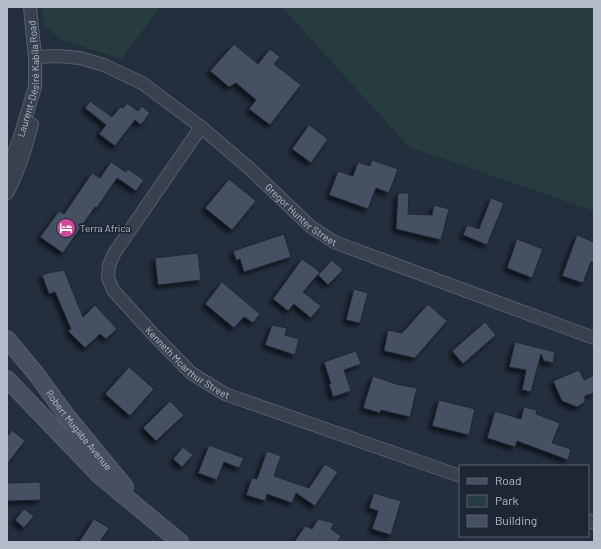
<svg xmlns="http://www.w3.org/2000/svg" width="601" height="549" font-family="Barlow,sans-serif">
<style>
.green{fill:#263c3f}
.building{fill:#455162;stroke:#1f2835;filter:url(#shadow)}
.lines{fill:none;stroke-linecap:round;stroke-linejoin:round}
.minor-casing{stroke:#565f6c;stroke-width:14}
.secondary-casing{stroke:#565f6c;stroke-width:18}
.minor{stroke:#38414e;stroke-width:12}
.secondary{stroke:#465061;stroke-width:16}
.labels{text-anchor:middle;stroke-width:3.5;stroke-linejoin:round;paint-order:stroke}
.street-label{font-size:10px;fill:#b4bcc9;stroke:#1d2633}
.poi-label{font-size:10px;fill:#b4bcc9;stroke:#1d2633;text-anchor:start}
</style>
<defs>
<filter id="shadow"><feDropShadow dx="-3.5" dy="3.5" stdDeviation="2" flood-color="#0009"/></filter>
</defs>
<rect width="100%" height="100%" fill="#242f3e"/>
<path class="green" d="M41,7H160L121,59L62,40L45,26Z
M281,7H594V211L409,147L292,18Z"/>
<path class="building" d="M234,44L258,64L270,49L280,57L274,64L301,85L270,125L249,109L256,100L236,83L229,87L210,71Z
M90,101L112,117L120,107L123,108L127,103L138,111L142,106L150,113L141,125L135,120L115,146L99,134L106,125L85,108Z
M309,125L328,139L311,163L292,149Z
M372,160L398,169L389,193L376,188L368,209L329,195L338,171L353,176L358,162L370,166Z
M111,162L126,172L128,169L144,180L136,191L117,178L97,208L95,207L63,253L40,237L59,211L64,214L92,173L100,178Z
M229,179L256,201L232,230L205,208Z
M398,193H409L408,214L432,215L434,205L449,209L441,240L396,229Z
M491,198L504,203L487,245L463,235L467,225L479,229Z
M284,234L291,257L244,272L240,259L236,260L233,251Z
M577,235L594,242V263L591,262L583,283L562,276Z
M517,239L543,249L532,278L507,268Z
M198,253L201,280L158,285L155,258Z
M302,259L320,272L303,292L321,306L311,318L294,304L288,311L273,299Z
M332,260L343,270L328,285L318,275Z
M64,270L83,317L95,305L117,329L106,339L100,334L85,348L68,331L71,329L55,292L49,294L42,275L48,273Z
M222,282L260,314L253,323L244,317L234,328L205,304Z
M354,289L368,293L360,323L346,320Z
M428,304L447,321L415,358L384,351L388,330L402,333Z
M485,322L496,335L463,364L452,351Z
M272,325L287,328L285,335L299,339L295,355L265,345Z
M515,342L555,352L553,363L544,361L541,354L531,392L522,390L526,370L509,367Z
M356,351L361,364L344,370L351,391L333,397L329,384H331L324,362Z
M129,367L154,389L130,416L105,394Z
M579,370L584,380L594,375V393L585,396V402L577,407L562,401L553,381Z
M373,376L396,384L417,388L410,417L381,410L380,413L363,408Z
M439,400L475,409L469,435L432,426Z
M170,401L184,415L156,441L143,428Z
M524,407L537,410L536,414L560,423L552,443L571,449L568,460L517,441L515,447L487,438L495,411L521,419Z
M12,430L25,441L7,464V437Z
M209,445L244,458L239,468L224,462L217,480L198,473Z
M183,447L193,455L182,467L173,459Z
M267,451L281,456L274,476L309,488L325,464L338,472L315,506L296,493L292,503L267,494L265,501L246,495L252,478L257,479Z
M40,482L41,500L7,501V483Z
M374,493L401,501L391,535L372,529L378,511L369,508Z
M24,509L34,516L24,528L15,520Z
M94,519L109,528L100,542H79Z
M318,519L334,523L331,529L341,536L337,542H294L305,526L312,529Z"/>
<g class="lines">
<defs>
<g id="minor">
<path id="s1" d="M35,57L57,56L80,58L104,65L142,83L201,127L249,168L310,226L334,242L594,338"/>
<path id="s2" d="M201,127L115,252L109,265L108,278L113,290L151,332L191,373L225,394L460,476"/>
<path id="s3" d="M7,171L19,140L35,87V57L30,7"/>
<path d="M7,193C19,171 26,148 32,124"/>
<path d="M588,520L594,523"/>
</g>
<g id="secondary">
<path id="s4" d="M7,339L37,375L66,415L125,487"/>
<path d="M7,379L99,475L180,542"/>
</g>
</defs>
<use href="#minor" class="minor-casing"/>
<use href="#secondary" class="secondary-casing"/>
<use href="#minor" class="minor"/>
<use href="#secondary" class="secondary"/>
</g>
<defs>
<symbol id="hotel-disc" viewBox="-11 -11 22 22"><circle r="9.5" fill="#d1479c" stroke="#1d2633"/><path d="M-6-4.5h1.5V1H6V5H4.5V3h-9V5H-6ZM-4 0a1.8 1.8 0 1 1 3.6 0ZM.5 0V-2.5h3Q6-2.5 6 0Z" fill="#fff"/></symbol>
</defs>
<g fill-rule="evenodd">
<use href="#hotel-disc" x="55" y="217" width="22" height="22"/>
</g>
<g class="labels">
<g class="street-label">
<text dy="4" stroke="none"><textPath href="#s3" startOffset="96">Laurent-Désiré Kabila Road</textPath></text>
<text dy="4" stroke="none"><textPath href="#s1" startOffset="319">Gregor Hunter Street</textPath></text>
<text dy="4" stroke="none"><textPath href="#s2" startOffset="297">Kenneth Mcarthur Street</textPath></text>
<text dy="4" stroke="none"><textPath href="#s4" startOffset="116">Robert Mugabe Avenue</textPath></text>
</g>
<g class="poi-label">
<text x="80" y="232">Terra Africa</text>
</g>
</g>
<rect width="601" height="549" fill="none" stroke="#b4bcc9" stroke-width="16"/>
<rect x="459" y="465" width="130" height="72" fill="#1d2633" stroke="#59626f"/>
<rect x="467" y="478" width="20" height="6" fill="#465061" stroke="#59626f"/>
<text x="495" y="485" font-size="12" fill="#b4bcc9">Road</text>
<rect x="467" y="495" width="20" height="12" fill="#263c3f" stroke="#59626f"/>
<text x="495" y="505" font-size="12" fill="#b4bcc9">Park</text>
<rect x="467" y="515" width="20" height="12" fill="#455162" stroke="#59626f"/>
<text x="495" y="525" font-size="12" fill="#b4bcc9">Building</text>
</svg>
